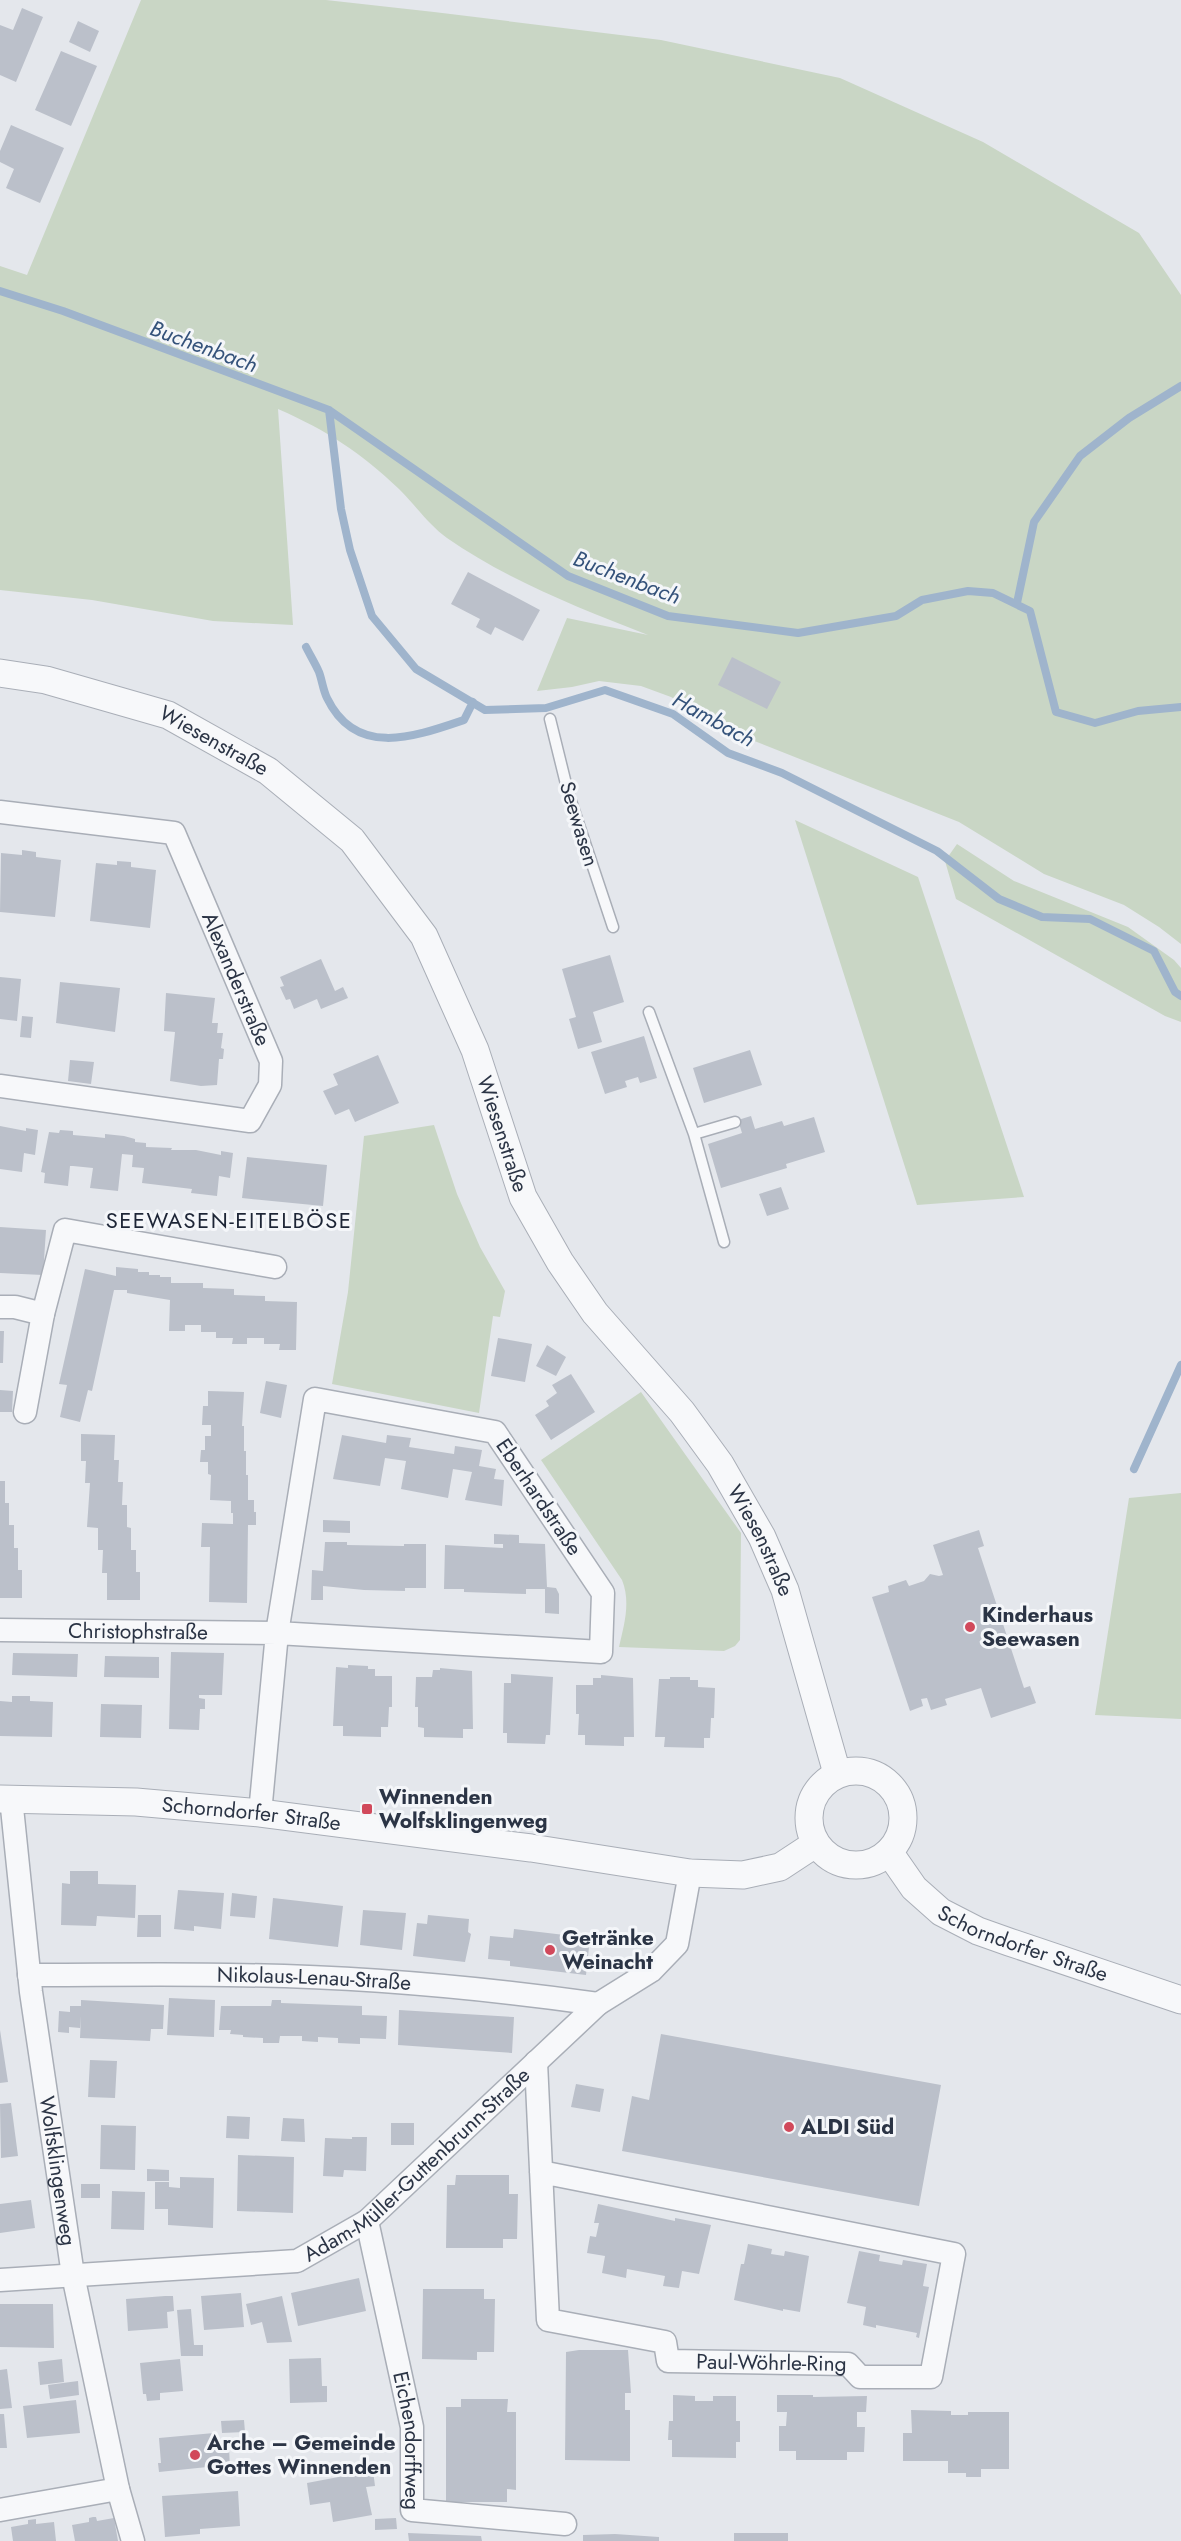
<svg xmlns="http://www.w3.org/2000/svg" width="1181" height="2541" font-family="Jost,sans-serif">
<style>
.green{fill:#c9d6c5}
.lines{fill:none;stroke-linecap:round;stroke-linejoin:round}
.stream{stroke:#9fb4cc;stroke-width:8}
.building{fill:#bbc0ca}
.service-casing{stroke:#a9aeb7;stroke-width:13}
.minor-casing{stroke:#a9aeb7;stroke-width:25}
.tertiary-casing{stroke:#a9aeb7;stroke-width:29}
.service{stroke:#f7f8fa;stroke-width:10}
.minor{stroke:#f7f8fa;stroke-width:22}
.tertiary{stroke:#f7f8fa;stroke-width:27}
.poi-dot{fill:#d1495b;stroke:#f4f6f9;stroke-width:2}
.labels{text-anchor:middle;stroke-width:6;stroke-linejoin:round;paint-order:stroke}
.street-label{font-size:21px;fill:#2b3445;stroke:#f4f6f9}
.poi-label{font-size:21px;font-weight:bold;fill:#2b3445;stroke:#f4f6f9;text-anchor:start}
.water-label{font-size:22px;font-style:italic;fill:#34527a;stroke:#f4f6f9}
.neighbourhood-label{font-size:22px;letter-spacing:1.5px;fill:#1d2536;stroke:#f4f6f9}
</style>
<rect width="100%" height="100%" fill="#e4e7ec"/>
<path class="green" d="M141,0H326L434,12L661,40L840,78L983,142L1139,233L1181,295V944L1159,927L1124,905L1044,874L959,822L729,731L671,697L641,686L599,681L572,687L537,691L567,618L648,635C579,608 509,581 447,538C429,525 415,505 399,489C360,452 328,431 278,409L293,625L213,621L92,600L0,590V266L27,275Z
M795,820L918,877L1024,1197L917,1205Z
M957,844L1014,881L1128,927L1174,960L1181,968V1022L1165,1016L956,899L945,861Z
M434,1125L457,1194L480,1247L505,1291L500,1317L493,1316L479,1413L332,1384L348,1292L364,1136Z
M641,1392L741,1533L740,1640L735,1646L724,1651L619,1647C624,1625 631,1602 622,1580L541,1460Z
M1181,1493V1719L1095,1715L1129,1498Z"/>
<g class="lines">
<path class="stream" d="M0,291L63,311L329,410L568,576L668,616L798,633L896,616L922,600L968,591L993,593L1030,611L1056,712L1095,723L1138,711L1181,707
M329,410L341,509L350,550L372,616L416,669L485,710L546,708L605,690L673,714L728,753L782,773L937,851L999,899L1042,917L1090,919L1154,951L1175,992L1181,996
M1017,603L1034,522L1080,456L1129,418L1181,386
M306,647C310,655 315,663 319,672C322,680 323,690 327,698C356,758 414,737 464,720L473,702
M1134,1469L1181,1365"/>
</g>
<path class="building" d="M22,8L43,17L16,82L0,75V25L13,30Z
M78,21L99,31L90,52L69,42Z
M61,51L97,66L71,126L35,110Z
M11,125L64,148L40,203L6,188L14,169L0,162V151Z
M468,572L540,610L523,641L495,627L491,635L476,627L480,619L451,604Z
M732,657L781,682L767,709L718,685Z
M22,850L36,852V857L61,860L55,917L0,912L1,853L22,855Z
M117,861L131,862V867L156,870L150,928L90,921L96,863L117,865Z
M610,955L624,1002L593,1012L602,1042L578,1049L569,1019L576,1017L562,969Z
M321,959L335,991L343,987L348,998L321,1009L317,999L294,1009L290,999L286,1000L280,987L284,986L280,977Z
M0,977L21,979L17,1021L0,1019Z
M60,982L120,988L115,1032L56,1023Z
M166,993L215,998L212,1023H218L217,1033H223L221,1048L224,1049L223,1059H219L217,1085L201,1086L170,1081L175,1032L164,1031Z
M22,1016L33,1017L31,1038L20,1037Z
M644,1036L657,1078L640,1083L638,1077L625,1081L627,1087L605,1094L591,1052Z
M750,1050L762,1085L704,1103L693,1068Z
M378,1055L399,1103L355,1122L349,1109L335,1115L323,1091L338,1085L333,1074Z
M70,1060L94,1062L91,1084L68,1081Z
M751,1116L755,1129L782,1121L784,1126L814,1117L825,1152L786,1164L787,1168L721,1188L708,1144L742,1133L738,1120Z
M0,1126L26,1131V1128L38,1130L35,1155L24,1153L22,1172L0,1169Z
M60,1130L73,1131V1135L96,1137L105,1138V1134L124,1136L135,1139V1142L146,1143V1147L172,1148L171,1150H196L221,1155V1151L233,1153L230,1178L219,1176L217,1196L191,1193L192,1189L142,1183L144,1168L132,1167L133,1155L122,1154L118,1191L90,1188L93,1168L73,1166H70L68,1186L44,1183L45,1173L41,1172L49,1132L59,1133Z
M247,1157L327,1165L323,1206L242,1198Z
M781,1187L789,1209L767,1216L759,1194Z
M0,1227L46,1230L43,1275L0,1273Z
M116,1267L138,1269V1272H149V1275H160V1277H171V1283H203V1288L234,1289V1295L265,1296V1301L297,1302L296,1350H279L280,1344H264V1338H247V1344H232L233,1338H216V1332H201V1325H185V1331H169L170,1300L127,1293V1290H114L92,1391L88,1390L80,1422L60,1417L67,1385L59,1384L85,1269L116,1276Z
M0,1331H4L3,1363H0Z
M498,1338L532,1344L525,1382L491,1376Z
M547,1345L566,1357L556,1376L536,1366Z
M571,1374L595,1412L551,1440L535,1415L549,1406L546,1401L557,1393L552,1385Z
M266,1381L287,1385L281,1418L260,1413Z
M0,1390L13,1391L12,1412H0Z
M208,1391L244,1392L242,1426H244V1451H246V1475H248V1500H254V1512H256V1525H248L247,1603L209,1602L210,1547H201L202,1523L233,1524V1513H231V1501L210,1500L211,1475L208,1474V1462H200L201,1450H205V1436H211V1425H202L203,1406H208Z
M81,1434L115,1435L114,1460H119L118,1482H123L122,1505H127V1527L131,1528V1550H136V1572H140V1600H107V1573H102L103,1550H98V1528L87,1527L90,1483H85L86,1461H81Z
M342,1435L386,1443L387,1435L411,1438L409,1447L454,1454L455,1446L482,1450L479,1466L496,1469L494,1479L504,1480L502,1506L465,1500L472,1472L453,1469L448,1498L401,1489L406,1461L385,1458L380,1486L333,1479Z
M0,1481H5V1503H9V1525H14V1548H18V1570H22V1598H0Z
M323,1520L350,1521V1533L323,1532Z
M979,1530L984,1546L978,1548L1024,1688L1030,1686L1036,1703L991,1718L981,1688L945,1699L947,1705L931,1710L927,1698L921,1699L923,1706L910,1711L872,1597L889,1592L888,1586L906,1580L909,1586L924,1581L930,1574L939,1576L943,1575L933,1545Z
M494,1534L519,1535V1543L545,1544L547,1587L556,1588L559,1594V1614L545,1613V1589H526V1594L464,1592V1589H444L445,1545L503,1548V1544H494Z
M325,1542H347V1545L404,1546V1544H426V1588H405V1591L364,1590L323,1586V1600H311L312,1570L323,1571Z
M171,1652L224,1653L222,1695H199V1698L205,1699V1709H200L199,1730L169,1729Z
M13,1653L78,1654L77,1677L12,1675Z
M105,1656L159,1657V1678L104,1677Z
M348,1665L368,1666V1669H375V1676H392V1707H389L388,1727H381V1737L343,1736V1726H333L336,1667L348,1668Z
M440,1668L472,1671L473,1729H463V1738L424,1737V1728L418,1727V1707H415L416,1677H432L433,1670H440Z
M511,1674L553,1677L550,1735H546L545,1744L507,1743V1733H503L504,1683H511Z
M601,1675L633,1678L634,1737H624V1746L585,1745V1735H578L579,1714H576V1685H593V1678H601Z
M670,1677H690V1680H698V1687L715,1688L714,1718H711L710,1738H704V1748L664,1747L665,1737H655L659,1679H670Z
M12,1696H30V1701L53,1702L52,1737L0,1736V1701L12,1702Z
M101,1704L142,1705L141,1738L100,1737Z
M70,1871H98V1884L136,1885L135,1918L97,1916L96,1926L61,1925L62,1883L70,1884Z
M178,1890L224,1893L221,1929L194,1926V1931L174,1929Z
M232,1893L257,1896L255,1918L230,1916Z
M273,1898L343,1906L338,1947L269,1939Z
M363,1910L406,1913L402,1950L360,1945Z
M138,1915H161V1937H137Z
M428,1915L469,1919L468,1932L471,1934L465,1962L413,1956L417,1923L427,1924Z
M514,1929L590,1938L586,1975L510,1966V1961L488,1959L490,1936L513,1938Z
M169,1998L215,2000L214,2037L167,2035Z
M81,2000L164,2005L163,2029H151L150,2041L80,2038L81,2016L80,2028L69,2027V2033L58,2032L59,2011L70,2012V2006H81Z
M272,2000H281V2003L362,2006V2015L387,2016L386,2039L360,2038V2044L338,2043V2038L318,2037V2042L302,2041V2036H280L279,2043H263V2038L243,2037V2035L230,2034L231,2030H219L221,2006H271Z
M399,2010L514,2017L512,2053L398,2045Z
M0,2030L8,2082L0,2083Z
M661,2034L941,2085L919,2206L622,2151L632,2096L649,2100Z
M90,2060L117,2061L115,2098L88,2097Z
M576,2084L604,2089L600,2112L571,2107Z
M11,2103L18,2156L1,2158L0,2104Z
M227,2116L250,2117L249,2139L226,2138Z
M283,2118L304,2119L305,2142L281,2141Z
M391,2123H414V2145H391Z
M101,2125L136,2126L135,2170L100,2169Z
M352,2137H367L366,2171L344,2170L343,2177L323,2176L325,2138L352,2139Z
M238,2155L294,2157L293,2213L237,2211Z
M147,2169L169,2170V2181H147Z
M456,2175H509V2194H518L517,2239H503V2248H446L447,2185H455Z
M180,2177L214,2178L213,2228L168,2225V2209H155V2182H169V2187L180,2188Z
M81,2184H100V2198H81Z
M112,2191L145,2192L144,2230L111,2229Z
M31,2200L35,2228L0,2233V2204Z
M598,2204L675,2221V2218L711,2225L699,2274L682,2271L679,2288L663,2286L665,2276L627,2269L626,2278L602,2273L605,2256L587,2253L590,2236L596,2237L599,2223H594Z
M748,2244L772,2249L771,2254L784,2256L785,2251L809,2256L800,2312L783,2309V2311L734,2300L741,2264H744Z
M859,2251L880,2255L879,2261L902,2265L903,2260L927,2264L923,2286L929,2287L919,2338L916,2337L917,2333L876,2325V2328L863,2325L866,2307L847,2303Z
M359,2278L366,2311L298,2326L291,2293Z
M423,2289H484V2299H495L494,2352H477V2360L422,2359Z
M241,2293L244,2327L204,2330L201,2296Z
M165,2296H173L174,2311L167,2312L168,2328L128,2331L126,2299Z
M282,2296L292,2342L267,2343L262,2322L251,2325L246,2304Z
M0,2304H53L54,2348L0,2347Z
M191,2309L194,2345H203V2356H181L177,2310Z
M579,2350H628L631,2393H625V2410H630V2461L565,2460L566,2352Z
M321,2358L322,2386H327V2402L290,2403L289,2359Z
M62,2359L64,2382L40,2385L38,2362Z
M180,2359L183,2391L160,2393V2400L147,2401L146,2394H143L140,2363Z
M7,2369L12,2408L0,2409V2370Z
M78,2381L79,2395L50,2399L48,2385Z
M673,2395L695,2396V2401H713V2396H736V2421H740V2442H736V2458L672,2457V2440H668L669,2421H673Z
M777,2395H813V2397L867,2396L866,2412H857V2427H865L864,2452H847V2460H796V2451H779V2426H786L787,2412H777Z
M461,2399H508L507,2412H516V2490L507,2489V2502H446V2407H461Z
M76,2400L80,2433L27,2438L23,2406Z
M911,2410L951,2411V2415H968V2412H1009V2469H981V2477H966V2473H948V2461H903V2433H912Z
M0,2414H4L7,2448H0Z
M244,2420L245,2432L222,2433L221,2421Z
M214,2433L215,2447L229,2446L230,2470L217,2471V2466L159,2472L158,2463H161L159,2438Z
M372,2463L375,2486L366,2487L372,2515L333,2522L330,2502L310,2505L307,2483L349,2475L348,2465Z
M238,2491L240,2526L200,2529V2534L165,2537L162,2496Z
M93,2517H96L97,2521L114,2518L118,2541H75L72,2525L89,2522V2518Z
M396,2518L397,2529L375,2530V2519Z
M36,2519V2524L54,2522L56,2541H13L11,2527L28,2524V2520Z
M408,2533L481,2536L482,2541H409Z
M734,2533H788V2541H734Z
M615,2534L659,2537V2541H583V2535Z"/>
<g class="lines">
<defs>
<path id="service" d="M550,719L568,792L613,927
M649,1012L694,1134
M724,1242L694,1134L735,1122"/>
<g id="minor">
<path id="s1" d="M0,812L174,833L271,1061L270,1085L250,1121L0,1086"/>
<path d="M0,1307H15L43,1314"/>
<path d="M25,1412L43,1314L65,1230L275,1267"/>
<path id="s2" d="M0,1630L277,1633L601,1652L603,1593L495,1432L315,1399L277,1633L260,1813"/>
<path id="s3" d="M11,1798L31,1992L73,2275L118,2489L133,2541"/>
<path id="s4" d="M29,1975C96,1975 163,1974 229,1975C353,1976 476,1987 598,2004"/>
<path id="s5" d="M536,2062L548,2320L665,2342L668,2361L848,2364L860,2377H931L954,2254L541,2172"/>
<path id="s6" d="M367,2221L412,2427V2510L565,2524"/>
<path id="s7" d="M0,2280L297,2261L367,2221L598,2004L651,1971L677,1944L690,1873"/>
<path d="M0,2510L118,2489"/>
</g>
<g id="tertiary">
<path id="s8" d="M0,673L46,680L168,715L268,771L352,840L424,936L475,1050L523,1197L560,1262L595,1313L682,1412L720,1464L762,1537L785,1590L837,1773"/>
<circle cx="856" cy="1818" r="47"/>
<path id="s9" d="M0,1799L136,1802L260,1813L531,1848L690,1873L743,1875L780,1867L815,1844"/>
<path id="s10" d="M889,1852L914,1888L941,1912L978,1931L1009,1942L1181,2000"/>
</g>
</defs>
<use href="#service" class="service-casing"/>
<use href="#minor" class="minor-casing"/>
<use href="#tertiary" class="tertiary-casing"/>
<use href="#service" class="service"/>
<use href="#minor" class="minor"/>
<use href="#tertiary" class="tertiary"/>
</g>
<g class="poi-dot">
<circle cx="970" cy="1627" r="6"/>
<rect x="361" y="1803" width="12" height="12" rx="3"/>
<circle cx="550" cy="1950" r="6"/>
<circle cx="789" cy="2127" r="6"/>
<circle cx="195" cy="2455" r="6"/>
</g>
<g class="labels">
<g class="street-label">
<text dy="7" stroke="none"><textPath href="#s8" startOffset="226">Wiesenstraße</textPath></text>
<text transform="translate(579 824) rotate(73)" y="7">Seewasen</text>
<text dy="7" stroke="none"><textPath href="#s1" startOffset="334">Alexanderstraße</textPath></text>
<text dy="7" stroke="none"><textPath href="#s8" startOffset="730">Wiesenstraße</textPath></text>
<text transform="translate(539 1497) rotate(56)" y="7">Eberhardstraße</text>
<text dy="7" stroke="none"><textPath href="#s8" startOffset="1216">Wiesenstraße</textPath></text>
<text dy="7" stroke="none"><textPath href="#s2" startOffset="138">Christophstraße</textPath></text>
<text dy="7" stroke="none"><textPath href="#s9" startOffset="252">Schorndorfer Straße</textPath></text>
<text dy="7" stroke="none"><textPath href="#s10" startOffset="168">Schorndorfer Straße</textPath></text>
<text dy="7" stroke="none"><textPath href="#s4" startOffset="285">Nikolaus-Lenau-Straße</textPath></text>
<text dy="7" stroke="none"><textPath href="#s7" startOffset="452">Adam-Müller-Guttenbrunn-Straße</textPath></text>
<text dy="7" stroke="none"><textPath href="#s3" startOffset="376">Wolfsklingenweg</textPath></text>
<text dy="7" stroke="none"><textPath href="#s5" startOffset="500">Paul-Wöhrle-Ring</textPath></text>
<text dy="7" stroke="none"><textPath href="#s6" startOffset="224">Eichendorffweg</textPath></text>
</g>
<g class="poi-label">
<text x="982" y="1622">Kinderhaus<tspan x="982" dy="24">Seewasen</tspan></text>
<text x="379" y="1804">Winnenden<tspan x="379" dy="24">Wolfsklingenweg</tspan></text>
<text x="562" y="1945">Getränke<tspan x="562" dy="24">Weinacht</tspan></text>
<text x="801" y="2134">ALDI Süd</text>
<text x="207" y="2450">Arche – Gemeinde<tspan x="207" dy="24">Gottes Winnenden</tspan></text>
</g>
<g class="water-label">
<text transform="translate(204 346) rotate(20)" y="8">Buchenbach</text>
<text transform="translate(627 577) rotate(21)" y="8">Buchenbach</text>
<text transform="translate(714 719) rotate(29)" y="8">Hambach</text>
</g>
<g class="neighbourhood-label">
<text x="229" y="1228">SEEWASEN-EITELBÖSE</text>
</g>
</g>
</svg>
